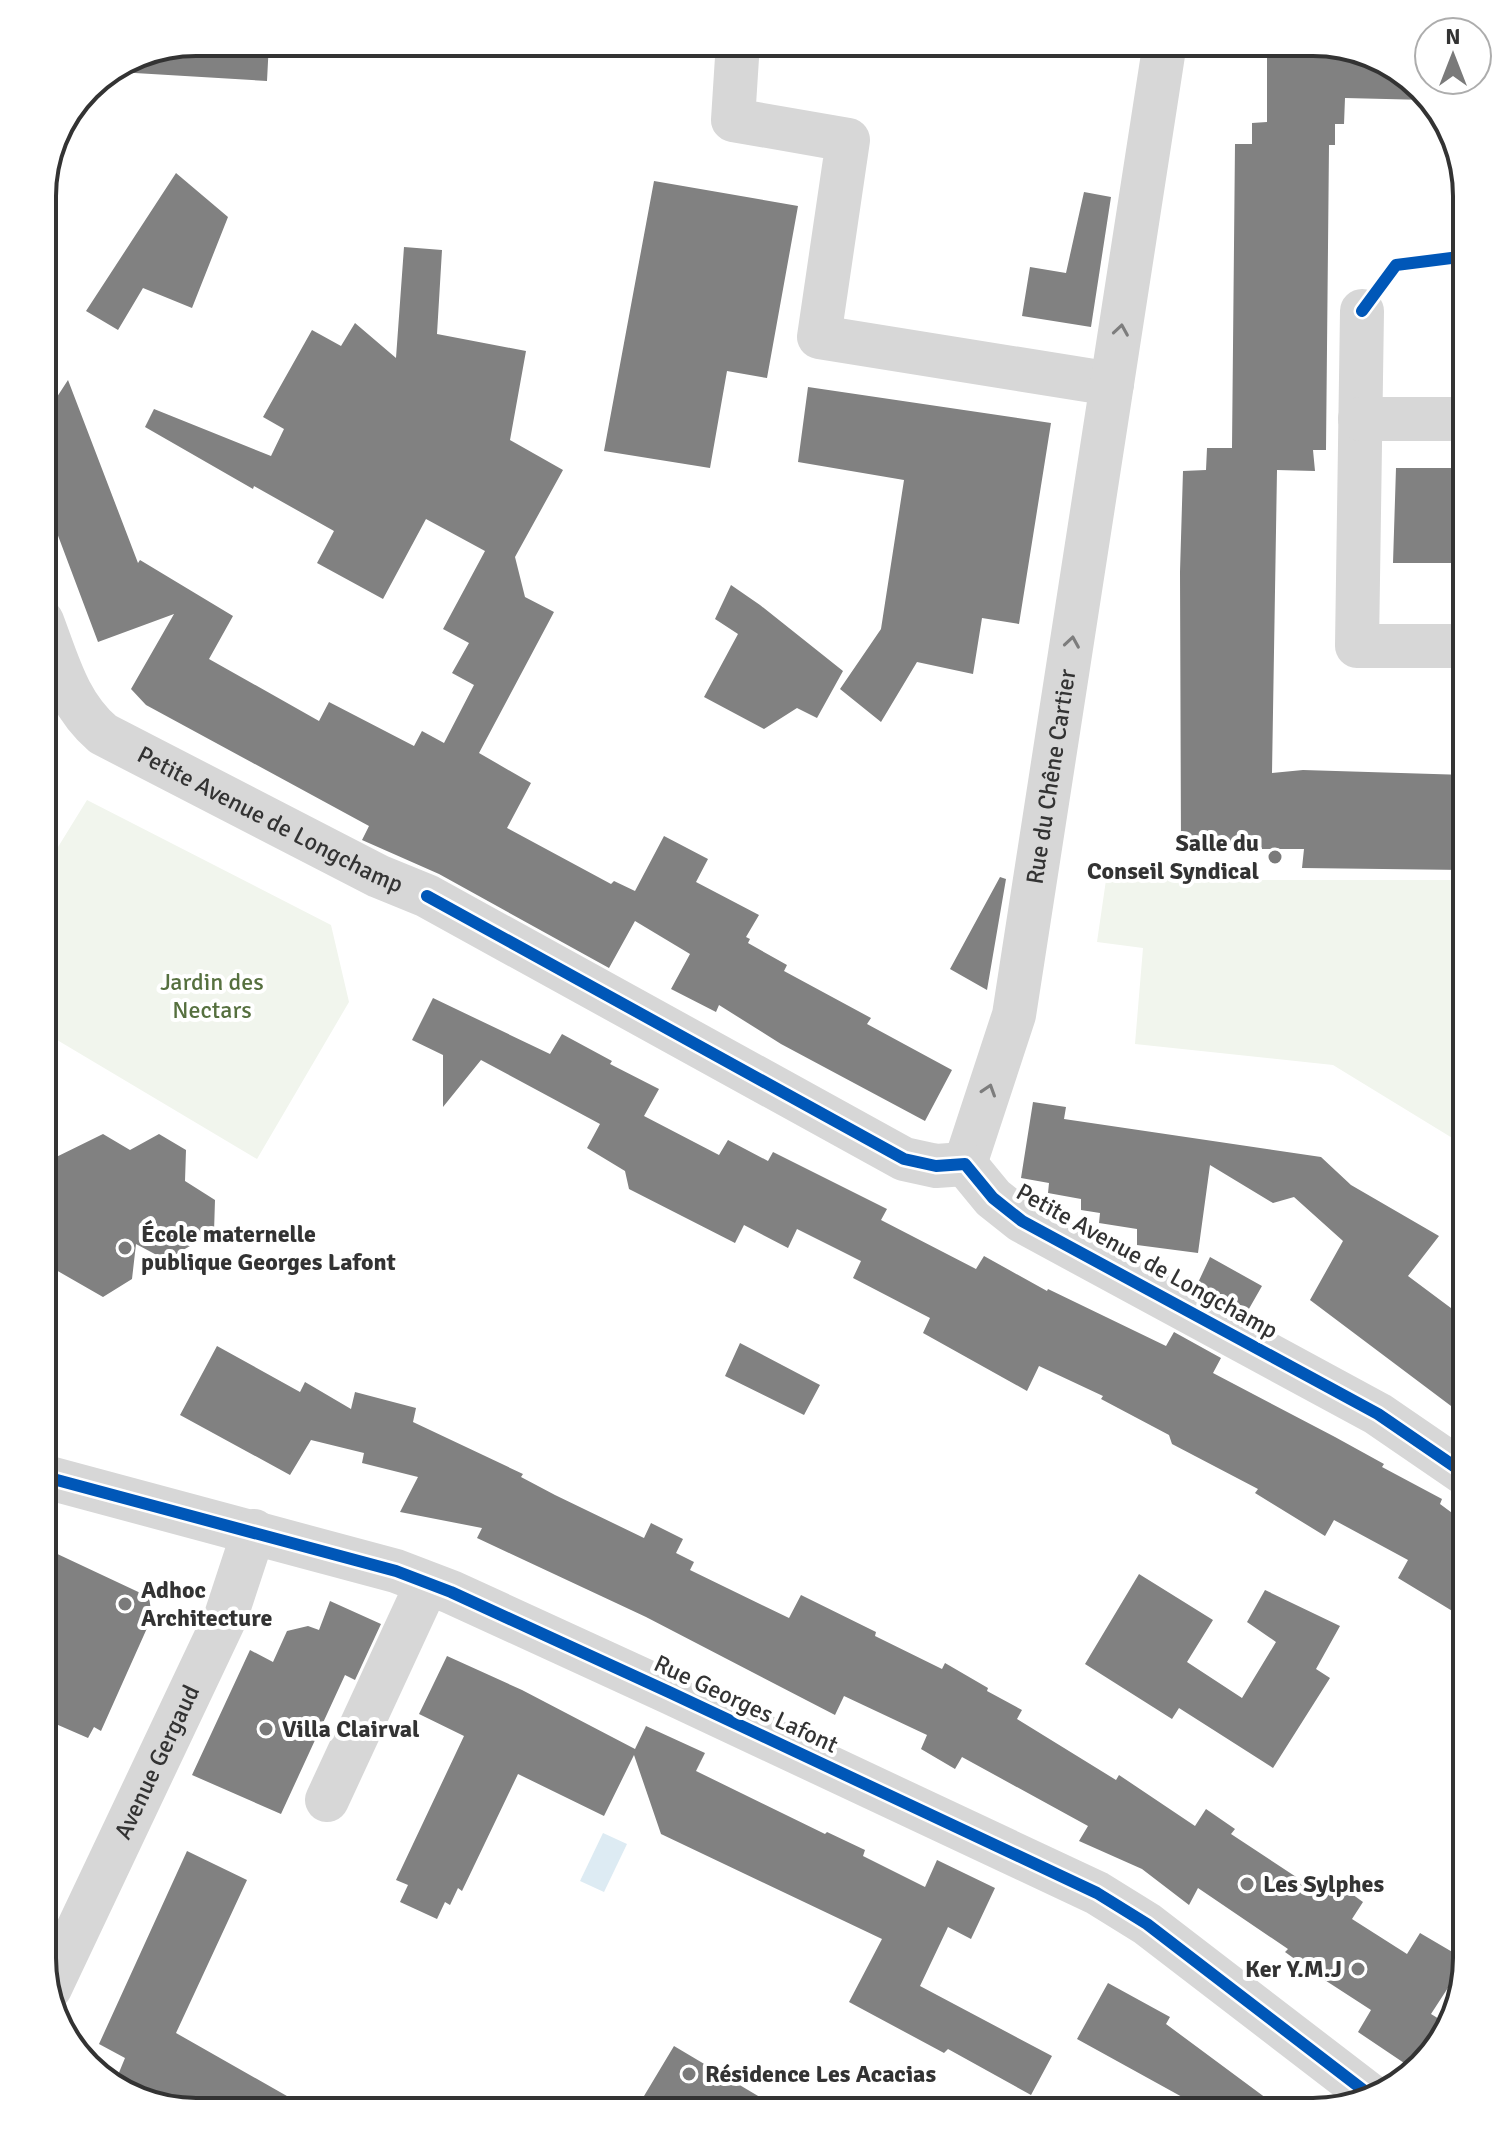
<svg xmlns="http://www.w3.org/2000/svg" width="1509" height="2154" font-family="Signika,sans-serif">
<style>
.green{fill:#f1f5ed}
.water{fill:#ddebf3}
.building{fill:#818181}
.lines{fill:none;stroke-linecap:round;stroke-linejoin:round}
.minor{stroke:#d7d7d7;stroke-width:44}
.cycleway-casing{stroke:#fff;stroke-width:17}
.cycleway{stroke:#0057b8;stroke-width:12}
.oneway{stroke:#7d7d7d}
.poi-dot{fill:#7a7a7a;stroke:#fff;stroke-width:3}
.labels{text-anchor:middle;stroke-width:8;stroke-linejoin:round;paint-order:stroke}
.street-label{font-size:24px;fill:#333;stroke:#fff}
.poi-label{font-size:24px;font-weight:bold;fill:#333;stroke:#fff;text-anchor:start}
.park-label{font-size:24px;fill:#56703f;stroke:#fff}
.rim{fill:none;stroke:#333;stroke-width:4}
</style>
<rect width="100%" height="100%" fill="#fff"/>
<path class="green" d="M87,800L331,925L349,1002L257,1159L42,1031V873Z
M1106,880H1467V1147L1333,1065L1135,1044L1143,948L1097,942Z"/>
<path class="water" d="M603,1833L627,1844L604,1892L580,1881Z"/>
<path class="building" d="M196,42H269L267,81L118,72Z
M1267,42H1323L1391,63L1427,100L1345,98L1344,124H1335V145H1329L1326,450H1313L1315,471L1277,470L1272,773L1303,770L1466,775L1464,870L1302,868L1304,849H1181L1180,572L1183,471L1206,470L1207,448H1232L1235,144H1252V123L1267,122Z
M176,173L228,217L192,308L143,288L118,330L86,311Z
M654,181L798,206L767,378L727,371L710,468L604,451Z
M1084,192L1111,197L1091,327L1022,316L1030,267L1066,273Z
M404,247L442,250L437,334L526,351L510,440L563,470L515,557L525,597L554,612L479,753L531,783L507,828L611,884L614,881L635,891L664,836L708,859L696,882L759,915L746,937L750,939L748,943L787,965L784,971L871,1018L867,1024L952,1070L925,1121L781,1044L719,1005L716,1012L671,989L690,954L635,921L609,968L439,874L362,840L369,826L146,705L131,689L174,614L98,642L42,493V420L68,380L138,563L140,560L233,616L209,659L319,721L329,702L414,746L422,731L444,743L474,685L452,673L469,643L443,629L485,551L426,519L383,599L317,563L334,531L254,486L253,489L145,427L154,409L271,456L284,429L263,417L312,330L341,346L355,323L396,358Z
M808,387L1051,423L1019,624L982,618L973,674L917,662L881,722L840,689L881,629L904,480L798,462Z
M1396,468H1457L1456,478H1467V545H1454L1456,563H1393Z
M731,585L760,605L843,671L817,718L797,708L764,729L704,697L738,634L715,619Z
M1000,877L1006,879L987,990L950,969Z
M433,998L550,1054L562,1034L612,1061L610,1064L659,1089L644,1116L719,1155L728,1140L768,1161L773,1152L887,1209L881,1220L976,1269L984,1256L1047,1291L1048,1289L1166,1346L1174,1332L1221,1358L1213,1373L1335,1437L1384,1464L1382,1467L1442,1499L1440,1504L1467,1524V1590L1454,1612L1398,1578L1408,1560L1334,1520L1325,1536L1255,1493L1258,1489L1172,1444L1169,1435L1101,1399L1103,1396L1039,1366L1027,1391L923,1333L930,1318L853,1278L861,1261L797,1229L788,1248L744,1225L735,1243L629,1189L625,1171L587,1148L600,1124L481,1060L443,1107V1055L412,1040Z
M1033,1102L1066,1107L1064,1119L1321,1157L1351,1185L1439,1236L1408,1276L1467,1320V1327L1453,1346L1467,1357V1418L1310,1300L1343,1241L1294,1197L1273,1203L1210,1165L1198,1253L1137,1245V1229L1099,1223L1100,1213L1081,1210V1199L1048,1193L1049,1183L1021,1178Z
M103,1134L130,1150L159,1134L186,1150L185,1181L215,1200L214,1232L166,1260L136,1244L132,1279L103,1297L42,1262V1164Z
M1210,1257L1262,1286L1246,1314L1196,1287Z
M740,1343L820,1385L804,1415L725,1376Z
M217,1346L300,1392L305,1382L351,1409L355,1392L416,1408L413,1422L523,1474L521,1477L555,1495L644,1538L651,1523L683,1539L676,1553L694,1562L690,1570L789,1618L801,1595L876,1632L875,1636L942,1669L945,1663L988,1688L987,1691L1022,1710L1017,1719L1116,1780L1119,1775L1195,1826L1206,1809L1235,1829L1231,1834L1322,1894L1331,1879L1363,1902L1352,1919L1407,1954L1420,1933L1466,1960L1431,2014L1449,2025L1446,2036L1413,2069L1358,2032L1371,2010L1317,1975L1285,1952L1288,1949L1198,1888L1189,1905L1142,1869L1079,1841L1088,1826L962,1757L955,1769L921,1749L927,1735L844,1696L835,1715L646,1617L477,1538L482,1528L400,1512L418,1477L362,1463L364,1453L311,1440L290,1475L180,1415Z
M51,1551L149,1597L152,1617L101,1731L94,1727L88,1738L42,1718V1665L54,1638L42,1633V1570Z
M1139,1574L1213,1620L1187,1662L1242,1698L1276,1642L1247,1622L1265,1590L1340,1626L1316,1669L1330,1678L1273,1768L1179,1708L1172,1719L1085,1664Z
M330,1601L381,1624L355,1680L345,1675L281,1814L192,1775L250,1650L273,1662L287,1631L308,1626L319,1630Z
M447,1656L522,1690L635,1749L646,1726L705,1753L696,1771L825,1834L827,1832L865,1850L863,1856L925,1887L937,1860L995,1888L971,1939L948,1927L920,1986L1052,2056L1031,2095L948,2049L944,2053L849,2002L882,1939L661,1834L634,1755L604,1816L518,1774L462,1891L458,1888L450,1905L445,1902L437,1919L400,1902L408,1885L396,1880L464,1736L419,1714Z
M187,1851L247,1880L176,2033L315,2112H186L179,2109L118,2075L125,2058L99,2044Z
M1108,1983L1170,2017L1166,2024L1285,2112H1174L1184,2098L1077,2039Z
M674,2046L785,2112H659L641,2101Z"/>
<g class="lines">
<g class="minor">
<path d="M738,42L733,120L848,140L819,337L1112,384"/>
<path d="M1362,311L1357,646H1467"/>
<path d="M1360,419H1467"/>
<path id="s1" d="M42,621C58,663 68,704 103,734L378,876L427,896L904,1159L936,1166L965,1164"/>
<path id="s2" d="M965,1164L1014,1015L1165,42"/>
<path d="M965,1164L993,1198L1022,1221L1378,1414L1467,1475"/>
<path d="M42,1476L396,1571L451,1592L669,1692L1097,1893L1147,1924L1371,2096"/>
<path d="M327,1800L427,1584"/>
<path id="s3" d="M50,1988L226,1616L254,1531"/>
</g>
<defs>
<path id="cycleway" d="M1362,311L1396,265L1467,256
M427,896L904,1159L936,1166L965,1164L993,1198L1022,1221L1378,1414L1467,1475
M42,1476L396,1571L451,1592L669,1692L1097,1893L1147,1924L1371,2096"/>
</defs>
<use href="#cycleway" class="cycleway-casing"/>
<use href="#cycleway" class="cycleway"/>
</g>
<defs><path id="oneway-chevron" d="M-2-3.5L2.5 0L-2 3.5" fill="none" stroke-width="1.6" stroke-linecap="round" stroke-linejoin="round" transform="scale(2)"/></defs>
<g class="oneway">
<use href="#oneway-chevron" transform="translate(1121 330) rotate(-81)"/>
<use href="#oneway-chevron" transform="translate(1072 642) rotate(-81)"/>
<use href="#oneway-chevron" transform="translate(989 1090) rotate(-72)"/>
</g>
<g class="poi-dot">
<circle cx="1275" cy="857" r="8"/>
<circle cx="125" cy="1248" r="8"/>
<circle cx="125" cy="1604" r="8"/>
<circle cx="266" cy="1729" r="8"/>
<circle cx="1247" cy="1884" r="8"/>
<circle cx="1358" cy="1969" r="8"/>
<circle cx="689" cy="2074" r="8"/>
</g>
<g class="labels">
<g class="street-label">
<text dy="8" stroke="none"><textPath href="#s2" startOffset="398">Rue du Chêne Cartier</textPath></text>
<text dy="8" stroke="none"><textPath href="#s1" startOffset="318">Petite Avenue de Longchamp</textPath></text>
<text transform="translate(1147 1261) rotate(29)" y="8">Petite Avenue de Longchamp</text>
<text transform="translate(746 1704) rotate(25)" y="8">Rue Georges Lafont</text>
<text dy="8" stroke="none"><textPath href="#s3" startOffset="250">Avenue Gergaud</textPath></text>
</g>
<g class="poi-label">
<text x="1259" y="851" text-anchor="end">Salle du<tspan x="1259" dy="28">Conseil Syndical</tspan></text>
<text x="141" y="1242">École maternelle<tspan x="141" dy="28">publique Georges Lafont</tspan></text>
<text x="141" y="1598">Adhoc<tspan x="141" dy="28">Architecture</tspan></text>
<text x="282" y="1737">Villa Clairval</text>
<text x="1263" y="1892">Les Sylphes</text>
<text x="1342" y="1977" text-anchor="end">Ker Y.M.J</text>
<text x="705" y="2082">Résidence Les Acacias</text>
</g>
<g class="park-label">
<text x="212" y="990">Jardin des<tspan x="212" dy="28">Nectars</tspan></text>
</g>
</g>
<path d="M0 0H1509V2154H0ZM196 56H1313A140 140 0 0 1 1453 196V1958A140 140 0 0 1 1313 2098H196A140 140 0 0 1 56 1958V196A140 140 0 0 1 196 56Z" fill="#fff" fill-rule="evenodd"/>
<path class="rim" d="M196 56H1313A140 140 0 0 1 1453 196V1958A140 140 0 0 1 1313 2098H196A140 140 0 0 1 56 1958V196A140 140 0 0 1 196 56Z"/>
<g transform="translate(1453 56)"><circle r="38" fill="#ffffff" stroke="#adadad" stroke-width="2"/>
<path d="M0-6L14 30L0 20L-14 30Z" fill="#7a7a7a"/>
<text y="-12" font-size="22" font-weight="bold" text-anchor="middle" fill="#333333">N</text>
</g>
</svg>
